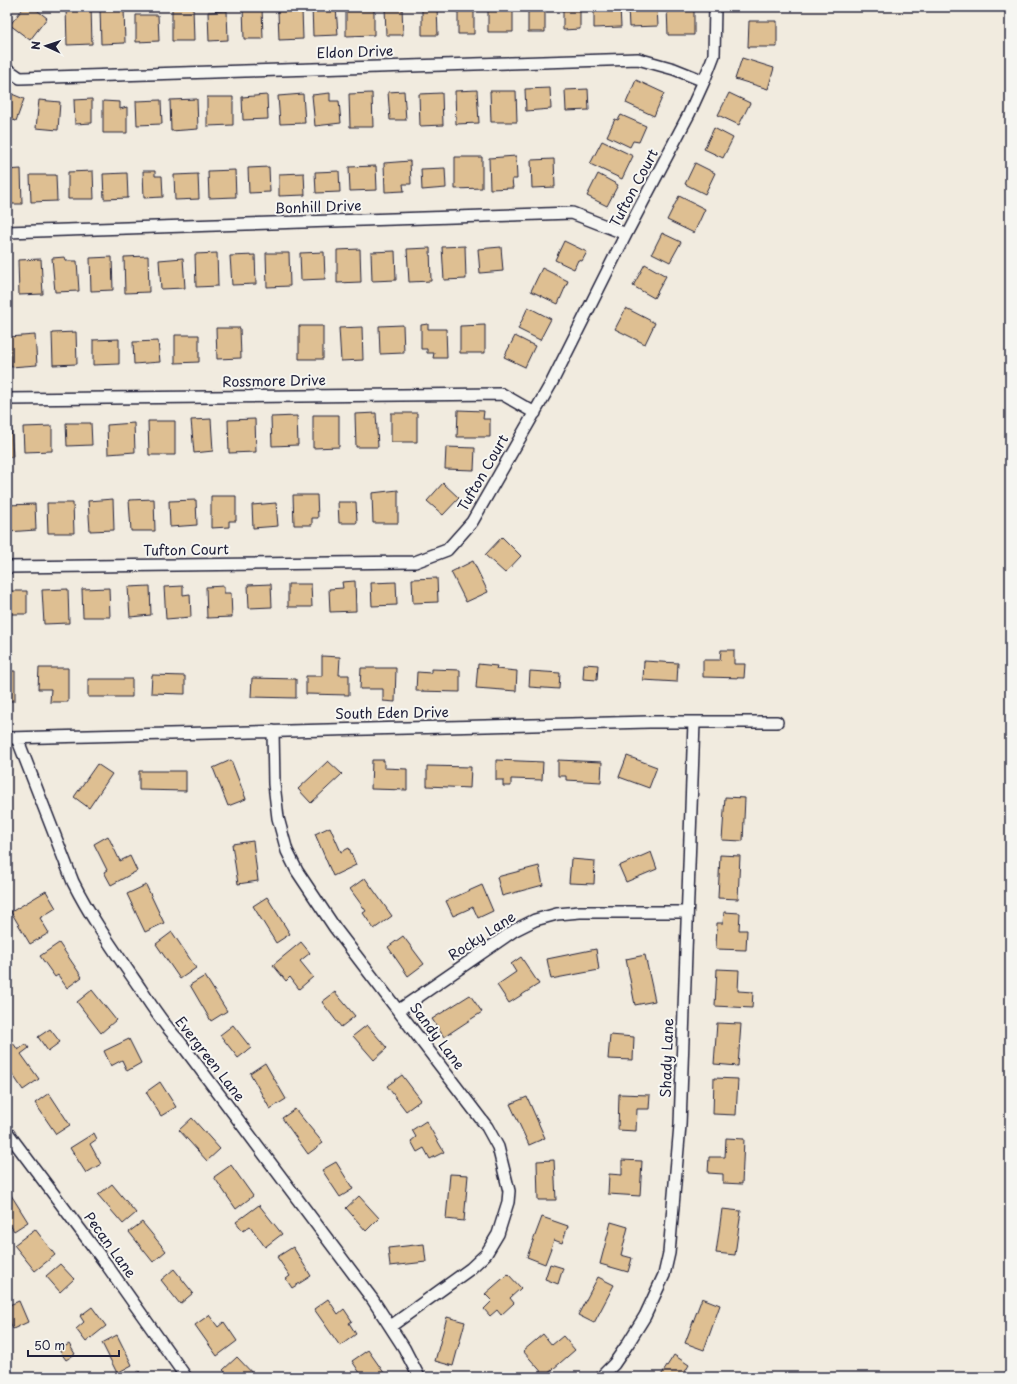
<svg xmlns="http://www.w3.org/2000/svg" width="1017" height="1384" font-family="'Playpen Sans',sans-serif">
<style>
.building{fill:#debf92;stroke:#22223b}
.lines{fill:none;stroke-linecap:round;stroke-linejoin:round}
.street-casing{stroke:#22223b;stroke-width:14}
.street{stroke:#f6f6f2;stroke-width:11}
.labels{text-anchor:middle;stroke-width:4;stroke-linejoin:round;paint-order:stroke}
.street-label{font-size:14px;fill:#22223b;stroke:#f6f6f2}
</style>
<rect width="100%" height="100%" fill="#f1ebdf"/>
<filter id="ink" filterUnits="userSpaceOnUse"><feTurbulence type="fractalNoise" baseFrequency=".025" numOctaves="2"/><feDisplacementMap in="SourceGraphic" scale="8" xChannelSelector="R" yChannelSelector="G"/><feConvolveMatrix kernelMatrix="1 2 1 2 8 2 1 2 1" color-interpolation-filters="sRGB"/></filter>
<g filter="url(#ink)">
<path class="building" d="M24,7H33L47,18L30,40L10,25Z
M66,7H91L92,44L67,45Z
M172,7H193L194,41H172Z
M243,7H262L263,39H244Z
M312,7H336L338,35L313,36Z
M346,7H374V35L346,36Z
M385,7H402L403,35H386Z
M422,7H437L438,35H422Z
M458,7H474V34H458Z
M488,7H513V32H488Z
M528,7H545V32H528Z
M563,7H580V29L563,30Z
M594,7H620L621,27L594,28Z
M628,7H657L658,26L629,27Z
M667,7H694V35H668Z
M748,7H780V10H748Z
M124,8L125,43L101,44L100,9Z
M302,10L303,39L279,40L278,11Z
M227,11L228,40L209,41L208,12Z
M136,15H158L159,41L136,42Z
M749,21H777V47H748Z
M742,58L774,68L768,89L735,79Z
M636,80L664,93L654,116L626,103Z
M550,88L551,109L526,111L525,89Z
M588,89L589,110L566,111L565,90Z
M477,90L479,123L456,124L455,91Z
M404,91L406,120H390L388,92Z
M490,91H516L517,122H491Z
M7,92L24,99L16,121L7,118Z
M330,93V101H339L341,123L315,126L312,95Z
M372,93L373,127H350L349,94Z
M442,93L443,125L420,126L419,94Z
M729,93L750,103L739,125L718,115Z
M303,94L305,123L280,124L278,96Z
M267,95L268,119L243,120L242,97Z
M207,97H233V125L207,126Z
M92,99V123L75,124L74,100Z
M197,99L198,129L171,131L170,100Z
M39,100L60,102L58,130L36,128Z
M161,100L162,124L137,125L136,101Z
M103,101L120,102V109L127,107V133H103Z
M621,115L646,126L639,142L633,141L630,147L607,136L615,119L618,120Z
M714,128L733,138L723,158L704,149Z
M602,141L633,156L622,179L590,164Z
M516,156L517,179H512L513,188L490,189L489,158Z
M455,157H482V188L455,189Z
M554,159L555,187L532,188L531,160Z
M410,161L411,184H403L404,191L385,192L384,163Z
M695,163L715,173L705,194L685,184Z
M376,166L377,190L350,191L349,167Z
M269,167L270,192L249,193L248,168Z
M445,168L446,188L422,190L421,169Z
M21,169L22,204H7V170Z
M235,170L236,197L209,198L208,171Z
M93,171L94,199H68V172Z
M143,171H155V176H162L163,197L144,198Z
M339,171L340,192L316,193L315,172Z
M127,173L128,198L104,199L103,174Z
M304,173L305,195L279,196V174Z
M198,174L199,199L175,200L174,175Z
M598,174L618,185L607,206L587,196Z
M30,175H56L57,201L31,202Z
M679,196L705,209L694,233L667,220Z
M662,233L681,242L670,262L652,253Z
M564,241L587,252L582,261L578,260L574,269L555,260Z
M465,246L466,279L444,280L442,247Z
M501,247L503,271L480,273L478,249Z
M430,248L431,281L409,282L407,249Z
M360,249L361,282L337,283V250Z
M395,251L396,280L372,281L371,252Z
M324,252L325,279L301,280L300,253Z
M217,253L218,286L196,287L195,254Z
M266,253H289L290,286L267,287Z
M255,255L256,284L232,285L230,256Z
M148,256L149,292L125,293L124,257Z
M65,257L66,261H77L79,291L55,292L52,258Z
M112,257L113,290L91,291L90,258Z
M183,258L185,288L161,289L159,260Z
M41,259L43,294L19,295L18,260Z
M645,264L666,276L654,298L633,286Z
M542,268L568,281L558,304L531,291Z
M528,307L551,319L540,340L518,329Z
M626,308L655,323L645,344L615,329Z
M428,324V329H446L447,358H433L434,353H427V349H421V325Z
M403,325L404,353L380,354L379,326Z
M485,325V353H460V326Z
M299,326H323V359H299Z
M362,327L363,360L341,361L339,328Z
M216,328H240L241,358L217,359Z
M76,332L77,364L53,365L52,333Z
M35,335L37,365L11,367L9,337Z
M175,335H199V362L175,363Z
M515,336L535,346L525,367L504,357Z
M119,339V364L93,365V340Z
M158,341L160,362L134,364L133,342Z
M458,410L484,411L483,419H490V437H457Z
M376,413L378,447H356L355,414Z
M391,413H417V442H391Z
M313,415H339V447L313,448Z
M297,416L298,445L272,446L271,417Z
M211,419L213,451L194,453L191,420Z
M255,419L256,452L229,453L228,420Z
M148,421H175V455H149Z
M66,423H91L92,445L67,446Z
M134,423L135,452L108,454L107,425Z
M52,426V451L24,452L23,427Z
M7,427H11L13,457H7Z
M446,447L475,448L474,470L445,469Z
M443,483L459,498L443,515L427,501Z
M398,490V523H373L372,493Z
M293,495H317L318,518H312V525H294Z
M211,496H236V521H229V527L211,528Z
M113,499L114,530L90,531L88,501Z
M154,499L155,531H131L129,500Z
M196,500L197,525L170,527L169,501Z
M338,502H356L357,523H339Z
M47,503H73L74,533H48Z
M276,503L278,526L253,528L252,505Z
M35,504L36,530L7,532V505Z
M502,537L521,556L505,573L485,555Z
M473,561L488,592L466,602L451,572Z
M437,578L438,602L413,603L412,579Z
M355,581L356,611L330,612L329,589L343,588L342,582Z
M396,582L397,605L372,606L371,583Z
M271,584L272,607L249,608L248,585Z
M288,584H311L312,607H288Z
M150,586L151,615L130,617L128,587Z
M183,586V595L190,594L191,617L166,619L164,587Z
M224,586V593H231L232,617L207,618L206,587Z
M109,588L110,617H83L82,589Z
M68,589L69,623L44,624L42,590Z
M7,591H27V614H7Z
M721,650H734V664H745L744,678L703,677V660H720Z
M322,656L340,657L339,675H349V695L306,694V676H322Z
M644,661L678,663L677,682L643,680Z
M478,664L497,666L496,669L517,671L516,691L476,688Z
M584,664L598,665L597,680L583,679Z
M39,668H68V702H50L51,689H38Z
M361,668H396L395,702L383,701V689H360Z
M431,669L460,670V692L416,691L417,672L431,673Z
M7,671H15V701H7Z
M530,671L560,673L559,689L529,687Z
M152,675L185,676V694L151,693Z
M252,678L296,679V698L251,697Z
M88,679H132V697H88Z
M627,756L657,767L649,788L619,777Z
M231,760L246,799L228,806L213,768Z
M372,760H384V768L407,769V790L371,789Z
M496,760L543,762L542,780L511,779V786H503V780H496Z
M558,760L602,762L601,782L566,780V776H558Z
M328,761L342,774L311,803L298,789Z
M97,764L112,774L89,808L74,797Z
M427,766L471,767L470,788L427,786Z
M139,771H186V791L139,790Z
M725,797L745,798L743,841L722,840Z
M330,827L341,852L349,848L356,865L333,876L315,834Z
M108,836L120,861L130,856L137,871L111,885L104,872L107,870L94,844Z
M253,841L258,881L238,884L232,844Z
M651,852L657,869L626,882L619,866Z
M720,855L740,856L738,899L718,898Z
M571,859L595,861L594,884L569,883Z
M539,866L543,885L502,896L497,877Z
M365,878L392,916L374,929L363,913L366,911L350,889Z
M146,885L164,923L145,932L127,894Z
M482,885L493,911L478,918L473,907L453,916L446,901Z
M46,891L56,908L40,918L49,933L30,944L11,912Z
M267,897L290,934L276,943L253,906Z
M724,912L740,913L739,930H747L746,950L716,949L717,923H723Z
M172,932L196,968L180,979L156,944Z
M403,936L424,964L408,976L388,947Z
M301,942L310,953L300,961L313,977L299,989L290,977L286,981L273,965Z
M59,943L82,977L67,988L58,975L55,977L40,956Z
M596,949L599,970L551,979L547,959Z
M645,955L655,1001L635,1005L626,959Z
M521,957L539,984L509,1003L497,985L516,972L511,964Z
M717,969L739,970L738,991L753,992L752,1008L715,1006Z
M205,976L227,1011L211,1021L190,985Z
M92,990L116,1020L101,1033L77,1002Z
M335,992L355,1016L341,1027L322,1002Z
M470,995L482,1012L444,1037L432,1019Z
M717,1023L741,1024L738,1066L714,1064Z
M233,1025L251,1048L238,1058L220,1035Z
M367,1025L387,1048L374,1060L353,1036Z
M50,1029L60,1042L48,1051L38,1037Z
M610,1035L634,1037L633,1060L608,1059Z
M129,1039L141,1063L127,1071L122,1060L111,1066L104,1051Z
M13,1043L18,1050L26,1044L29,1048L21,1054L39,1079L23,1090L7,1066V1048Z
M265,1063L286,1099L270,1109L250,1073Z
M402,1075L421,1100L406,1111L387,1086Z
M714,1078L738,1079L736,1115L713,1114Z
M160,1082L176,1107L161,1116L146,1092Z
M49,1093L70,1125L56,1134L35,1103Z
M619,1094L650,1095L649,1109H637L636,1131L618,1130Z
M527,1097L545,1138L529,1145L510,1104Z
M295,1109L323,1143L308,1154L282,1118Z
M192,1118L220,1149L207,1161L179,1130Z
M426,1121L444,1152L430,1159L424,1148L417,1152L411,1141L416,1137L412,1130Z
M94,1133L97,1139L90,1144L101,1164L86,1173L70,1148Z
M726,1138L744,1139L742,1184L723,1183V1174L708,1173L709,1157H725Z
M554,1160L556,1200H538L537,1161Z
M622,1160L642,1161L640,1196L608,1194L609,1174L622,1175Z
M336,1162L353,1189L340,1197L322,1170Z
M231,1165L253,1196L236,1209L214,1177Z
M450,1174L468,1175L464,1221L446,1219Z
M112,1184L136,1213L123,1224L98,1195Z
M11,1195L28,1222L14,1231L8,1222L7,1223V1197Z
M359,1196L379,1218L366,1231L346,1208Z
M259,1205L282,1234L265,1247L250,1226L243,1231L236,1222Z
M722,1209L741,1211L735,1255L716,1253Z
M542,1217L568,1226L562,1243L554,1240L545,1264L527,1257Z
M142,1222L166,1251L153,1262L129,1232Z
M611,1222L628,1227L621,1255L632,1258L628,1272L600,1264Z
M35,1229L55,1255L35,1271L14,1245Z
M424,1244L426,1262L390,1266L388,1248Z
M293,1247L311,1276L292,1288L286,1279L290,1276L277,1257Z
M60,1264L74,1279L60,1292L46,1276Z
M550,1264L563,1268L558,1284L545,1279Z
M174,1269L193,1293L180,1304L161,1280Z
M508,1274L521,1288L510,1298L514,1303L501,1315L497,1310L490,1316L484,1309L492,1301L485,1294Z
M598,1277L614,1285L594,1323L578,1315Z
M702,1298L720,1305L704,1350L685,1343Z
M328,1299L338,1314L344,1309L352,1321L349,1323L356,1334L340,1346L314,1309Z
M19,1301L28,1322L13,1329L7,1316V1306Z
M92,1307L106,1326L86,1342L76,1329L84,1322L80,1316Z
M209,1315L218,1327L224,1322L237,1341L217,1356L195,1325Z
M447,1317L465,1322L453,1366L435,1361Z
M543,1334L552,1345L563,1336L575,1350L545,1376L523,1351Z
M117,1335L132,1365L117,1373L102,1343Z
M69,1344L75,1354L66,1360L59,1350Z
M368,1350L387,1377H360L362,1376L352,1361Z
M674,1355L689,1365L682,1377H660Z
M237,1357L256,1377H230L223,1370Z
M139,1371L144,1377H131Z"/>
<g class="lines">
<defs>
<path id="street" d="M7,69L20,78L638,59L674,69L704,81
M7,232L572,213L626,234
M7,399L502,394L535,413
M7,567L415,562L447,550L472,522L552,382L626,234L689,114L704,81L714,55L715,7
M273,731L274,784L278,818L287,851L297,871L335,928L487,1127L498,1147L509,1191L508,1202L498,1234L486,1254L470,1269L391,1326
M7,738L649,722H777
M17,738L73,882C92,920 116,953 140,988C152,1007 164,1025 180,1042L373,1300L404,1348L419,1377
M399,1010L515,930L535,920L557,914L580,912H687
M7,1132L106,1264L186,1377
M601,1377L614,1364L627,1345L645,1316L664,1275L669,1253L680,1125L694,722"/>
</defs>
<use href="#street" class="street-casing"/>
<use href="#street" class="street"/>
</g>
</g>
<g class="labels">
<g class="street-label">
<text transform="translate(355 52) rotate(-2)" y="5">Eldon Drive</text>
<text transform="translate(634 188) rotate(-62)" y="5">Tufton Court</text>
<text transform="translate(318 207) rotate(-2)" y="5">Bonhill Drive</text>
<text transform="translate(274 381) rotate(-1)" y="5">Rossmore Drive</text>
<text transform="translate(483 473) rotate(-60)" y="5">Tufton Court</text>
<text transform="translate(186 550) rotate(-1)" y="5">Tufton Court</text>
<text transform="translate(392 713) rotate(-1)" y="5">South Eden Drive</text>
<text transform="translate(482 936) rotate(-33)" y="5">Rocky Lane</text>
<text transform="translate(437 1036) rotate(53)" y="5">Sandy Lane</text>
<text transform="translate(667 1058) rotate(-88)" y="5">Shady Lane</text>
<text transform="translate(210 1059) rotate(52)" y="5">Evergreen Lane</text>
<text transform="translate(110 1245) rotate(54)" y="5">Pecan Lane</text>
</g>
</g>
<rect width="1017" height="1384" fill="none" stroke="#f6f6f2" stroke-width="24"/>
<rect x="12" y="12" width="993" height="1360" fill="none" stroke="#22223b" stroke-width="1.5" filter="url(#ink)"/>
<g transform="translate(46 46) rotate(273)" stroke="#f6f6f2" stroke-width="3" paint-order="stroke">
<path d="M0-3L7 15L0 10L-7 15Z" fill="#22223b"/>
<text y="-6" font-size="11" font-weight="bold" text-anchor="middle" fill="#22223b">N</text>
</g>
<path d="M28 1350v6h91v-6" fill="none" stroke="#22223b" stroke-width="2"/>
<text x="34" y="1350" font-size="12" fill="#22223b" stroke="#f6f6f2" stroke-width="3" paint-order="stroke">50 m</text>
</svg>
